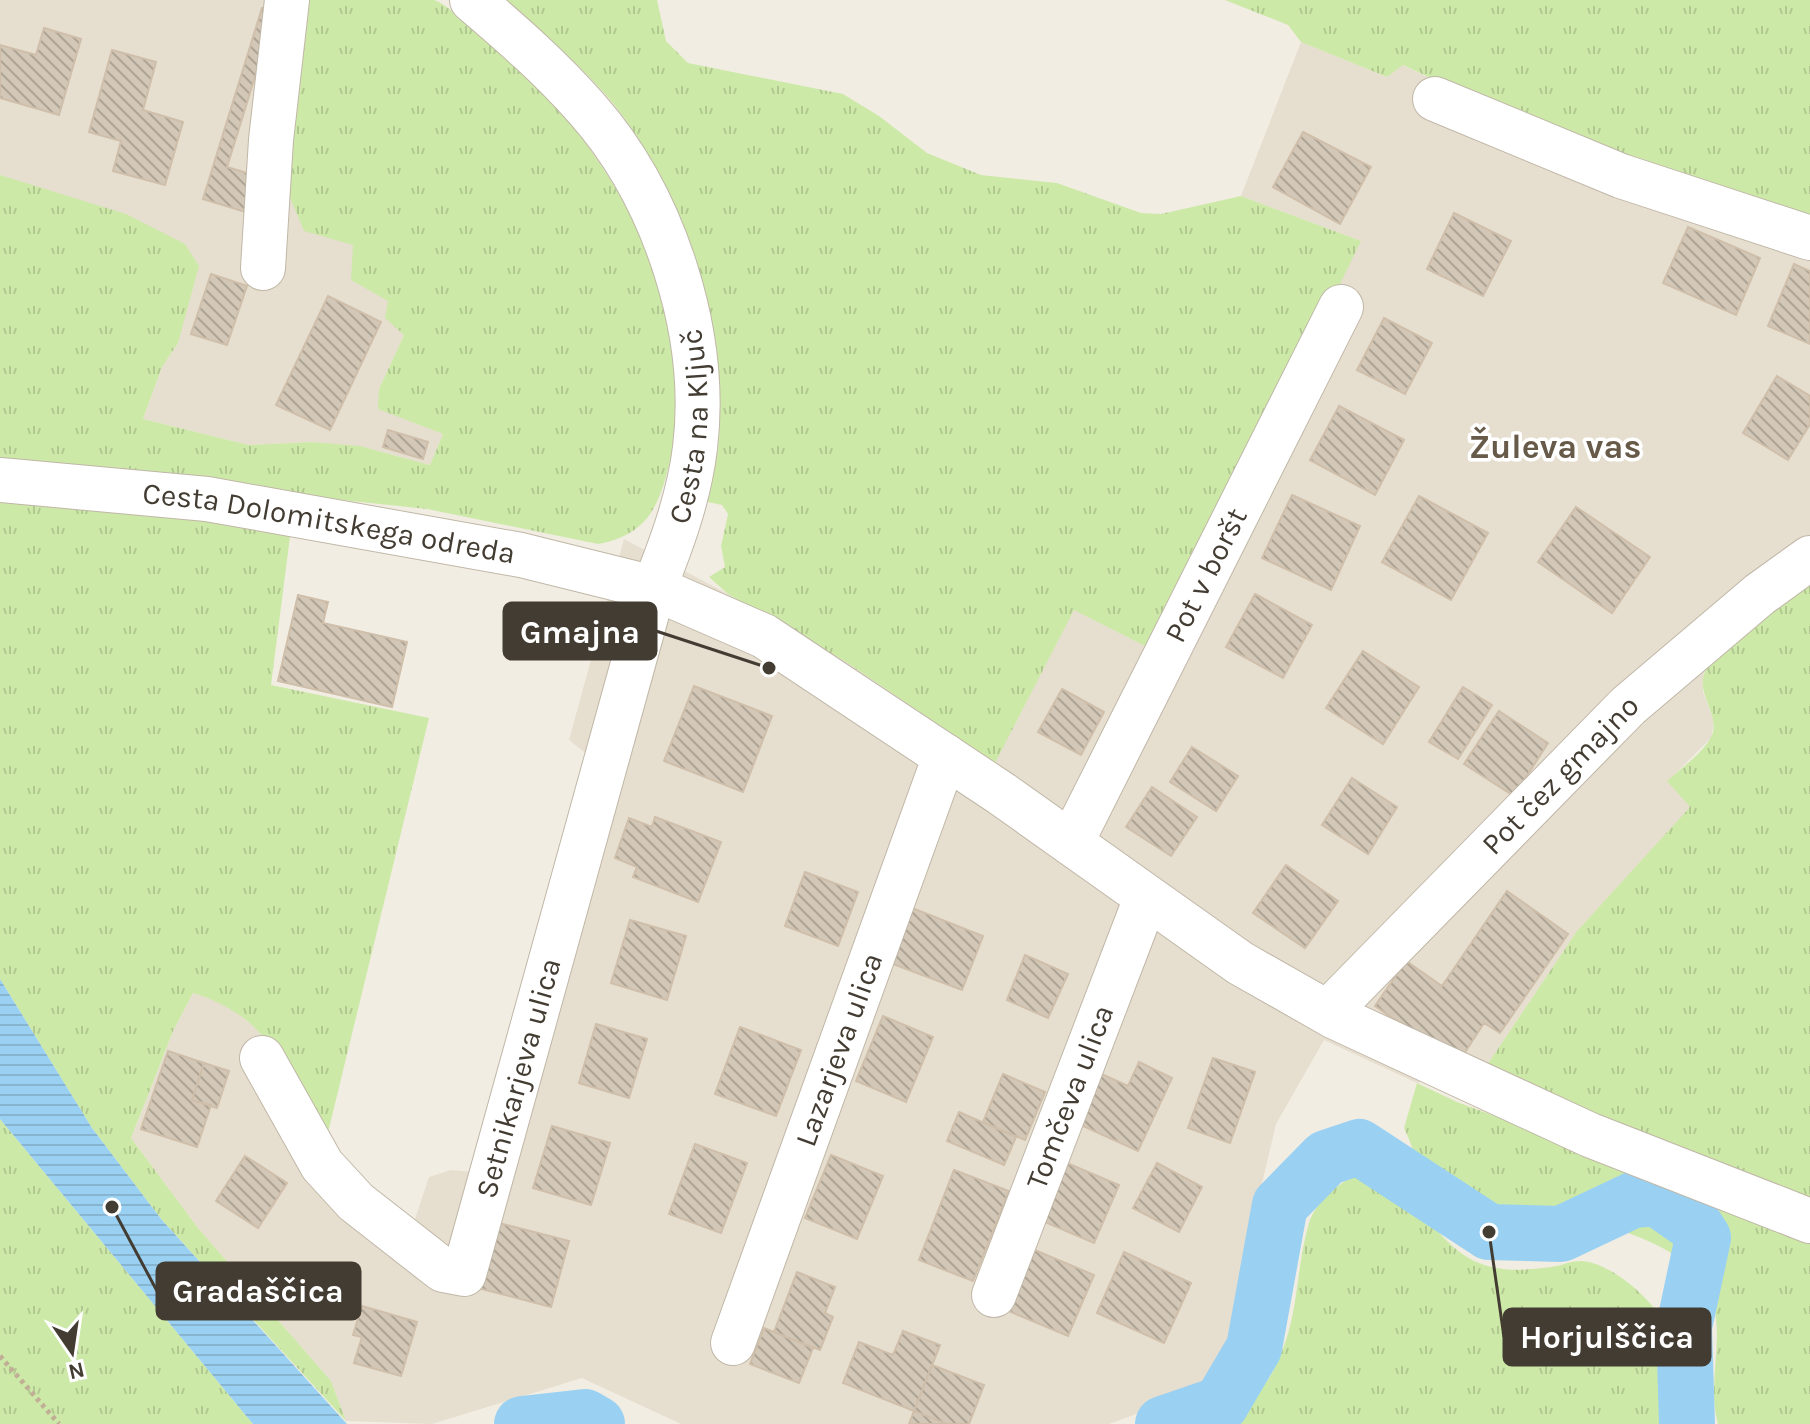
<svg xmlns="http://www.w3.org/2000/svg" width="1810" height="1424" font-family="Karla,sans-serif">
<style>
.residential{fill:#e6decf}
.grass{fill:url(#grass-tufts)}
.water{fill:url(#water-rules)}
.lines{fill:none;stroke-linecap:round;stroke-linejoin:round}
.river{stroke:#9ad1f3;stroke-width:56}
.building{fill:url(#building-back-hatch);stroke:#cfbfaa;stroke-width:2}
.minor-casing{stroke:#c0b7a7;stroke-width:46}
.path{stroke:#c0af95;stroke-width:5;stroke-dasharray:4 4;stroke-linecap:butt}
.minor{stroke:#fff;stroke-width:44}
.labels{text-anchor:middle;stroke-width:7;stroke-linejoin:round;paint-order:stroke}
.street-label{font-size:30px;fill:#433c32;stroke:#fff}
.quarter-label{font-size:34px;font-weight:bold;fill:#675a49;stroke:#fff}
.leader{fill:none;stroke:#433c32;stroke-width:3}
.callout-dot{fill:#433c32;stroke:#fff;stroke-width:3}
.callout{fill:#433c32;stroke:#433c32;stroke-width:3}
.callout-label{font-size:32px;text-anchor:middle;font-weight:bold;fill:#fff}
</style>
<defs>
<pattern id="grass-tufts" width="24" height="20" patternUnits="userSpaceOnUse" patternTransform="scale(2)"><rect width="24" height="20" fill="#cde9a8"/><path d="M3 7l-1-3M5 7V3M7 7l1-3M15 17l-1-3M17 17v-4M19 17l1-3" fill="none" stroke="#b1c991"/></pattern>
<pattern id="water-rules" width="6" height="5" patternUnits="userSpaceOnUse" patternTransform="scale(2)"><rect width="6" height="5" fill="#9ad1f3"/><path d="M0 2.5h6" fill="none" stroke="#86b4d1"/></pattern>
<pattern id="building-back-hatch" width="6" height="6" patternUnits="userSpaceOnUse" patternTransform="scale(2)"><rect width="6" height="6" fill="#d3c8b7"/><path d="M-1 5l2 2M0 0l6 6M5-1l2 2" fill="none" stroke="#ada495"/></pattern>
</defs>
<rect width="100%" height="100%" fill="#f2ede2"/>
<path class="residential" d="M0,0H300L353,245L388,301L404,335L379,389L443,434L430,465L379,451L312,442L249,445L143,419L162,367L178,343L185,244L0,175Z
M1301,42L1387,77L1402,65L1626,169L1635,157L1810,215V577L1719,650L1704,673L1703,692L1714,722L1711,738L1668,781L1691,807L1577,931L1487,1065L1417,1083L1324,1040L1276,1124L1236,1293L1221,1383L1109,1424H681L582,1378L432,1424L346,1421L331,1381L198,1228L131,1138L174,1029L193,993L225,1003L263,1034L282,1061L309,1120L411,1231L429,1177L451,1170L484,1173L607,770L569,740L624,539L768,615L846,662L968,747L995,762L1074,609L1361,241L1241,196Z"/>
<path class="grass" d="M300,0C335,0 369,0 404,0C412,0 426,0 434,0C448,4 474,31 487,41C606,134 709,309 669,465C658,509 646,535 598,544L427,509L0,464V175L126,214L185,244L199,266L178,343L162,367L143,419L249,445L312,442L360,446L430,465L443,434L378,409L379,389L404,335L385,318L388,301L351,280L353,245L304,231L284,183Z
M502,0H657L666,41L688,63L843,94L879,116L927,153L981,175L1057,183L1141,213L1161,214L1241,196L1361,241L1159,653L1074,610L995,763L846,662L728,594L709,577L725,567L721,546L728,514L722,505L703,501C707,484 716,466 718,448C731,330 683,185 606,95C575,60 538,30 502,0Z
M1225,0H1810V215L1636,157L1626,170L1403,65L1387,77L1301,42L1288,25Z
M0,502L197,517L291,529L271,685L429,718L324,1149C290,1078 275,1018 193,993L174,1029L131,1138L198,1228L331,1381L346,1421L161,1219L92,1128L0,979Z
M1810,577V1202L1516,1084L1487,1065L1577,931L1690,807L1667,781C1680,769 1703,753 1711,737C1722,716 1695,695 1705,672C1719,638 1781,600 1810,577Z
M1417,1083L1457,1102L1810,1233V1424H1718C1705,1378 1730,1331 1706,1286C1683,1244 1601,1222 1556,1214C1542,1212 1527,1218 1513,1217C1491,1215 1433,1179 1419,1161C1413,1152 1409,1138 1404,1128Z
M0,1119L253,1424H0Z
M1355,1175C1414,1174 1428,1242 1479,1263C1504,1273 1531,1270 1557,1266C1564,1264 1573,1261 1581,1261C1617,1263 1666,1312 1677,1346C1681,1360 1668,1407 1665,1424H1227C1249,1404 1269,1385 1280,1356C1299,1313 1296,1267 1309,1223C1316,1201 1337,1185 1355,1175Z"/>
<path class="water" d="M0,979L92,1128L161,1219L347,1424H253L0,1119Z"/>
<g class="lines">
<path class="river" d="M522,1424L585,1417L597,1424
M1163,1424L1221,1404L1254,1348L1280,1205L1326,1158L1359,1147L1489,1232L1561,1234L1633,1200L1657,1198L1694,1224L1703,1238L1684,1327L1687,1424"/>
</g>
<path class="building" d="M262,8L275,12L227,167L260,177L249,213L203,199Z
M44,28L81,39L59,115L0,98V45L36,55Z
M112,50L156,62L143,110L183,122L165,185L113,171L121,141L89,132Z
M1303,132L1371,167L1340,224L1273,187Z
M1454,213L1511,241L1483,296L1427,269Z
M1688,227L1760,258L1736,315L1663,283Z
M1794,264L1810,271V344L1768,326Z
M211,274L247,286L227,345L191,334Z
M328,296L381,322L330,430L276,405Z
M1384,318L1432,343L1405,394L1357,370Z
M1777,376L1810,396V424L1788,460L1743,433Z
M1339,406L1404,440L1375,495L1310,460Z
M388,430L428,442L423,459L383,447Z
M1292,495L1360,526L1331,590L1262,558Z
M1419,496L1488,533L1451,600L1382,562Z
M1576,507L1650,557L1612,613L1538,562Z
M1255,594L1312,625L1283,678L1226,647Z
M298,595L328,602L323,623L407,642L392,707L278,681Z
M1363,651L1419,687L1383,744L1326,708Z
M694,686L772,716L743,792L664,761Z
M1463,687L1492,705L1458,759L1429,742Z
M1062,689L1104,712L1081,755L1038,732Z
M1499,711L1548,743L1514,796L1464,764Z
M1192,747L1238,776L1216,811L1170,782Z
M1352,778L1397,807L1368,854L1322,825Z
M1152,787L1197,817L1171,856L1126,827Z
M655,817L721,842L698,902L633,877L637,867L615,858L629,818L652,827Z
M1286,865L1338,901L1305,948L1253,913Z
M805,872L858,892L838,946L785,926Z
M1507,891L1568,934L1500,1033L1484,1023L1462,1057L1411,1031L1375,1006L1406,961L1442,986Z
M912,908L983,936L962,990L890,963Z
M630,920L686,936L667,1000L611,983Z
M1025,955L1068,974L1048,1018L1007,1000Z
M883,1016L933,1037L906,1102L856,1081Z
M596,1024L647,1039L629,1098L579,1083Z
M740,1027L801,1050L776,1116L715,1094Z
M168,1051L204,1063L192,1100L211,1105L197,1147L141,1129Z
M1213,1058L1255,1072L1230,1143L1188,1128Z
M1139,1062L1172,1078L1138,1151L1072,1121L1095,1071L1128,1086Z
M204,1063L229,1071L217,1108L192,1100Z
M1003,1074L1045,1092L1025,1140L983,1122Z
M959,1112L1016,1137L1004,1165L947,1141Z
M552,1126L610,1143L591,1205L533,1188Z
M695,1144L747,1163L721,1233L669,1214Z
M831,1155L883,1176L857,1239L805,1218Z
M245,1156L287,1183L258,1228L216,1201Z
M1062,1161L1119,1185L1094,1243L1038,1219Z
M1157,1163L1202,1187L1179,1232L1133,1208Z
M954,1170L1009,1191L973,1281L919,1260Z
M495,1222L569,1241L551,1307L478,1288Z
M1025,1246L1094,1275L1068,1336L999,1307Z
M1124,1252L1191,1283L1164,1343L1097,1313Z
M797,1272L835,1287L825,1313L833,1317L820,1350L774,1332Z
M362,1306L417,1322L401,1376L354,1363L362,1337L353,1335Z
M764,1328L813,1348L799,1383L750,1364Z
M903,1331L940,1345L914,1411L843,1383L859,1342L893,1355Z
M932,1365L984,1385L969,1424H947L914,1411Z
M914,1411L947,1424H909Z"/>
<g class="lines">
<defs>
<g id="minor">
<path d="M1435,99L1621,176L1810,238"/>
<path d="M263,268L271,140L287,0"/>
<path id="s1" d="M0,480L207,499L521,555L654,588L764,636L1002,794L1240,963L1335,1017L1590,1135L1810,1221"/>
<path id="s2" d="M1071,843L1341,307"/>
<path id="s3" d="M1328,1012L1628,706L1760,594L1810,558"/>
<path id="s4" d="M262,1058L322,1165L356,1202L443,1270L464,1274L654,588C672,543 689,497 695,448C709,333 664,196 587,109C552,69 512,34 472,0"/>
<path id="s5" d="M994,1295L1146,898"/>
<path id="s6" d="M733,1343L945,756"/>
</g>
</defs>
<use href="#minor" class="minor-casing"/>
<path class="path" d="M0,1356L59,1424"/>
<use href="#minor" class="minor"/>
</g>
<g class="labels">
<g class="street-label">
<text dy="10" stroke="none"><textPath href="#s4" startOffset="1184">Cesta na Ključ</textPath></text>
<text dy="10" stroke="none"><textPath href="#s1" startOffset="332">Cesta Dolomitskega odreda</textPath></text>
<text dy="10" stroke="none"><textPath href="#s2" startOffset="300">Pot v boršt</textPath></text>
<text dy="10" stroke="none"><textPath href="#s3" startOffset="332">Pot čez gmajno</textPath></text>
<text dy="10" stroke="none"><textPath href="#s6" startOffset="312">Lazarjeva ulica</textPath></text>
<text dy="10" stroke="none"><textPath href="#s4" startOffset="508">Setnikarjeva ulica</textPath></text>
<text dy="10" stroke="none"><textPath href="#s5" startOffset="212">Tomčeva ulica</textPath></text>
</g>
<g class="quarter-label">
<text x="1555" y="458">Žuleva vas</text>
</g>
</g>
<path class="leader" d="M769 668L656 631M112 1207L157 1291M1489 1232L1504 1337"/>
<g class="callout-dot">
<circle cx="769" cy="668" r="8"/>
<circle cx="112" cy="1207" r="8"/>
<circle cx="1489" cy="1232" r="8"/>
</g>
<g class="callout">
<rect x="504" y="603" width="152" height="56" rx="8"/>
<rect x="157" y="1263" width="203" height="56" rx="8"/>
<rect x="1504" y="1309" width="206" height="56" rx="8"/>
</g>
<g class="callout-label">
<text x="580" y="643">Gmajna</text>
<text x="258" y="1302">Gradaščica</text>
<text x="1607" y="1348">Horjulščica</text>
</g>
<g transform="translate(72 1352) rotate(167)" stroke="#ffffff" stroke-width="6" paint-order="stroke">
<path d="M0-6L14 30L0 20L-14 30Z" fill="#433c32"/>
<text y="-12" font-size="22" font-weight="bold" text-anchor="middle" fill="#433c32">N</text>
</g>
</svg>
